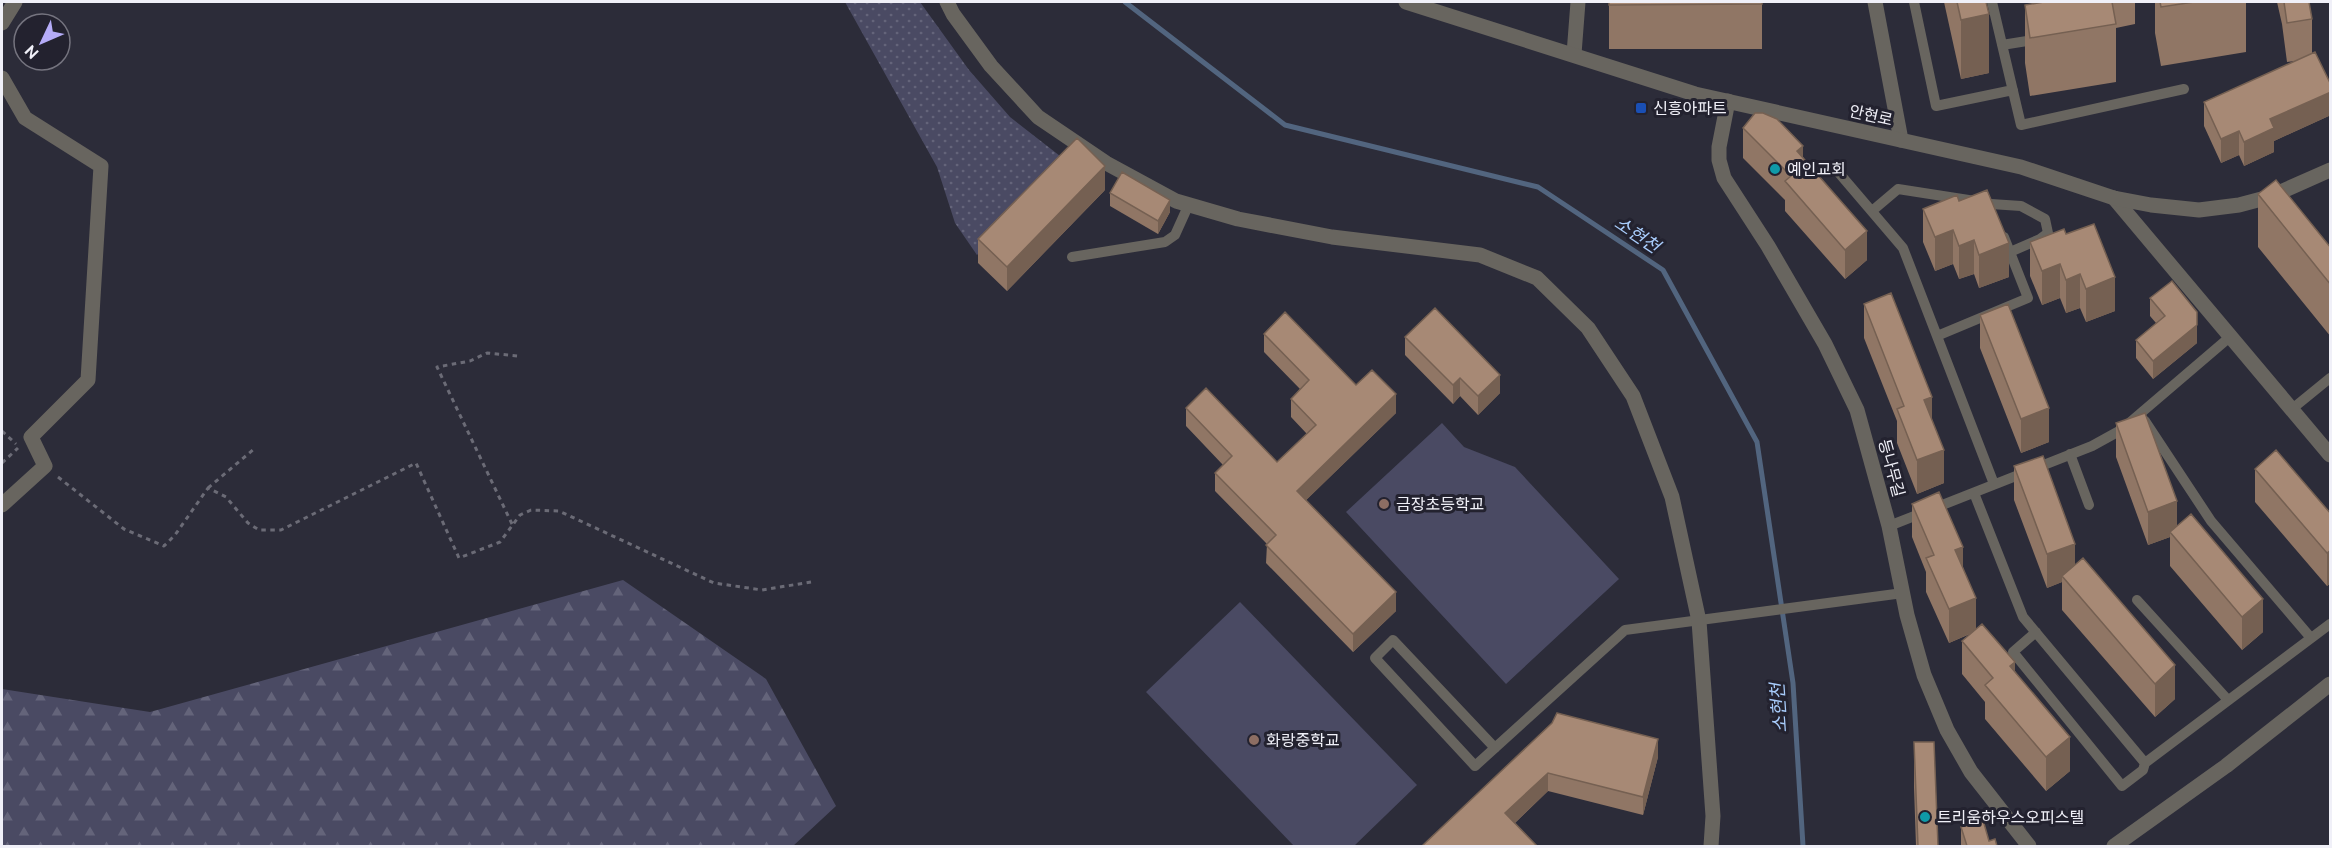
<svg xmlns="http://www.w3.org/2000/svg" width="2332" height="848" font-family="Ubuntu,'Noto Sans KR',sans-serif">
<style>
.green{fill:url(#green-dots)}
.forest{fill:url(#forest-firs)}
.pitch{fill:#4a4a63}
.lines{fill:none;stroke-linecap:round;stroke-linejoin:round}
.stream{stroke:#52657f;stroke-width:5}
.path{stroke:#6b6b76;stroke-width:3;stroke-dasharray:4.5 4.5;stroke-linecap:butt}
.service{stroke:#68655f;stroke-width:10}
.minor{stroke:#68655f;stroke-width:15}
.tertiary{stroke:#68655f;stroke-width:15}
.wall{fill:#907665}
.shaded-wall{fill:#756052}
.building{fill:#a78975;stroke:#756052;stroke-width:1.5}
.transit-dot{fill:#1a4fb4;stroke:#23222f;stroke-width:2}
.culture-dot{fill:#0f9aa8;stroke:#23222f;stroke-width:2}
.education-dot{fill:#8d6e63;stroke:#23222f;stroke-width:2}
.labels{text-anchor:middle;stroke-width:6;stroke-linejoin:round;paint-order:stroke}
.poi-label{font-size:16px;fill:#f0f0f8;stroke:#23222f;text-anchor:start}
.street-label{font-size:16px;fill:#f0f0f8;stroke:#23222f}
.water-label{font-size:18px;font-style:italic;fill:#a8ccfb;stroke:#23222f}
</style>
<defs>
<pattern id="green-dots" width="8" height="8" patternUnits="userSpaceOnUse" patternTransform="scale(1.5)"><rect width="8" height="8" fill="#4a4a63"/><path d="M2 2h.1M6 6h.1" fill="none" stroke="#64647a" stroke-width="1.8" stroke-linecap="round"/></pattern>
<pattern id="forest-firs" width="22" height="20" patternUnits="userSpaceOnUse" patternTransform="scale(1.5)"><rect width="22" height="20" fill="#4a4a63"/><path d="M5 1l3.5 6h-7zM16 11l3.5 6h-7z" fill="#64647a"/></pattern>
</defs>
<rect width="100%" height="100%" fill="#2c2c39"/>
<path class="green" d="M845,2H920L969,70L1010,117L1069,163L977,255L955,223L937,167Z"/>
<path class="forest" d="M623,580L766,679L836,806L793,846H2V689L150,712Z"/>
<path class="pitch" d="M1442,423L1464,447L1515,467L1619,579L1506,684L1346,512Z
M1240,602L1417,785L1354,846H1294L1146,692Z"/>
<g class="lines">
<path class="stream" d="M1125,2L1285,125L1538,187L1663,270L1757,442L1793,683L1803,846"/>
<path class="path" d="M2,431L16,444
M2,463L18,448
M58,477L124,529L164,546L175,535L208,488L226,497L248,523L259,530H281L416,463L459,558L500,542L520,515L531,510L559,511L714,583L762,590L811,582
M208,488L254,449
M512,524L437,367L470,361L487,353L518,356"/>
<path class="service" d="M1914,2L1936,106L2013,90
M1992,2L2021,125L2184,89
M2002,45L2039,39
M1839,173L1903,248L1994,484
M1991,204L2021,206L2045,219L2048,233L2040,239L2010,252
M1872,211L1898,189L1975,201
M1072,257L1165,242L1175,235L1189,204
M1937,336L2028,298L2004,237
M2292,409L2330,378
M2145,421L2211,521L2311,638
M2070,454L2089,505
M1974,493L2023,617L2145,763L2330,624
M1889,526L2092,446L2121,430L2231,336
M2137,600L2228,700
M2036,632L2013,652L2122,786L2143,770L2145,763
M1495,748L1393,640L1375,658L1475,766L1625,630L1903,593"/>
<path class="minor" d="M947,2L953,14L991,66L1038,117L1106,163L1176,201L1238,219L1332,237L1480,255L1537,278L1588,328L1633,396L1672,497L1699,621L1713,816L1711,846
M1875,2L1901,140
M2,23L15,2
M1574,54L1578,2
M2,78L25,118L101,166L88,380L31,437L45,466L2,505
M1728,101L1719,147V160L1724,178L1768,246L1825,344L1857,410L1889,526L1907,615L1924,675L1947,730L1971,772L2029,846
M2114,198L2330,455
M2114,846L2226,766L2330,684"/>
<path class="tertiary" d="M1406,2L1695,94L2021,167L2114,198L2151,205L2199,210L2239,205L2269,197L2330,170"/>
</g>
<path class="wall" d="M1609,2H1762V49H1609Z
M1944,2H1986L1989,73L1961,79Z
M2044,2H2135V24L2116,28V82L2030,96L2025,63V5Z
M2155,2H2246V52L2161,66L2155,33Z
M2277,2H2309L2312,19V53L2331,85V115L2274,141V152L2244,166L2239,155L2221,163L2204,126V102L2295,61L2287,62L2282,24Z
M1743,128L1803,157L1867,260L1845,279L1785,211V200L1743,158Z
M1105,190L1007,291L978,263V239Z
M1110,193L1170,212L1158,234L1110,206Z
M2258,194L2331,248V337L2258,247Z
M1959,201L2009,277L1979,288L1974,274L1959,279L1953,264L1935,271L1923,242V209Z
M2066,234L2115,311L2086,322L2080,308L2066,313L2060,298L2042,305L2030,276V242Z
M2150,298L2197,343L2153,379L2136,358V340L2156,323L2150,316Z
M1864,304L1944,483L1917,494L1897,443V421L1864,338Z
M1980,315L2049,442L2021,453L1980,348Z
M1264,334L1356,385L1396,413L1306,500L1396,611L1353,652L1266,563L1267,544L1215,491V473L1223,465L1186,426V408L1277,462L1307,434L1291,417V399L1300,389L1264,352Z
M1405,337L1500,393L1478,415L1460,396L1453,404L1405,355Z
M2116,423L2177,526L2263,632L2242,650L2170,566V537L2148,545L2116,457Z
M2014,466L2075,565L2175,699L2155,717L2062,610V582L2047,588L2014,500Z
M2255,469L2331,514V583L2327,586L2255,502Z
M1912,504L1963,567L1976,629L2015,671L2070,771L2046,791L1985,719V702L1962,674V641L1970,634L1949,643L1926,592V572L1912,537Z
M1552,723L1658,757L1643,815L1548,791L1515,823L1422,846Z
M1914,742L1938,846H1916L1914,787Z
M1961,827L1989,841L1997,846H1961Z"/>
<path class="shaded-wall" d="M1989,14V73L1961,79V20Z
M2331,92V115L2274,141V152L2244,166V142L2270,119Z
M2239,131V155L2221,163V139Z
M1803,146V176L1797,151Z
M1105,166V190L1007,291V267Z
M1170,200V212L1158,234V221Z
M1953,230V264L1935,271V237Z
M1867,231V260L1845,279V250Z
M1974,240V274L1959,279V246Z
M2009,243V277L1979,288V255Z
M2060,264V298L2042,305V271Z
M2080,274V308L2066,313V280Z
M2115,277V311L2086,322V289Z
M2197,325V343L2153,379V361Z
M1500,375V393L1478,415V396Z
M1460,378V396L1453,404V385Z
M1396,394V413L1297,509V491Z
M1932,397V430L1924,400Z
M2049,408V442L2021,453V419Z
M1944,450V483L1917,494V460Z
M2177,501V535L2170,532V537L2148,545V512Z
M2075,544V578L2062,576V582L2047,588V554Z
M1963,547V581L1955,550Z
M2331,550V583L2327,586V553Z
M1396,592V611L1353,652V634Z
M1976,598V631L1949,643V609Z
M2263,599V632L2242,650V617Z
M2015,662V695L2010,666Z
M2175,665V699L2155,717V684Z
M2070,737V771L2046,791V757Z
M1658,739V757L1643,815V797Z
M1548,773V791L1505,832V813Z"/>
<path class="building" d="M1609,2H1762V4L1609,5Z
M1957,2H1986L1989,14L1961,20Z
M2044,2H2112L2116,24L2030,38L2025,5Z
M2160,2H2194L2161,7Z
M2284,2H2309L2312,19L2287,23Z
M2315,52L2331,85V92L2270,119L2274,128L2244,142L2239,131L2221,139L2204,102Z
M1755,113H1763L1777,119L1803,146L1797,151L1867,231L1845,250L1785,181L1791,176L1743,128Z
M1077,138L1105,166L1007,267L978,239Z
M1122,172L1170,200L1158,221L1110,193Z
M2276,180L2331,248V285L2258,194Z
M1987,190L2009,243L1979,255L1974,240L1959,246L1953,230L1935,237L1923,209L1957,195L1959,201Z
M2094,224L2115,277L2086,289L2080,274L2066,280L2060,264L2042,271L2030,242L2064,229L2066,234Z
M2172,281L2197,312V325L2153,361L2136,340L2165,316L2150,298Z
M1891,293L1932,397L1924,400L1944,450L1917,460L1897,409L1904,406L1864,304Z
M2008,304L2049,408L2021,419L1980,315Z
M1435,308L1500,375L1478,396L1460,378L1453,385L1405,337Z
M1285,312L1356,385L1372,370L1396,394L1297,491L1396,592L1353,634L1266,545L1276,535L1215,473L1232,456L1186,408L1206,388L1277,462L1316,425L1291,399L1309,380L1264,334Z
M2145,413L2177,501L2148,512L2116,423Z
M2276,450L2331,514V550L2327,553L2255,469Z
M2043,456L2075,544L2047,554L2014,466Z
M1939,492L1963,547L1955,550L1976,598L1949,609L1926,558L1934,555L1912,504Z
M2191,514L2263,599L2242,617L2170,532Z
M2083,558L2175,665L2155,684L2062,576Z
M1982,624L2015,662L2010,666L2070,737L2046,757L1985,685L1993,678L1962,641Z
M1557,713L1658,739L1643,797L1548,773L1505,813L1537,846H1422L1552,723Z
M1914,742H1934L1938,846H1918Z
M1983,820L1989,841L1995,839L1997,846H1967L1961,827Z"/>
<rect class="transit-dot" x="1635" y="102" width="12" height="12" rx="3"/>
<g class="culture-dot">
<circle cx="1775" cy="169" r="6"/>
<circle cx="1925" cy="817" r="6"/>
</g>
<g class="education-dot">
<circle cx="1384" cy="504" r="6"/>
<circle cx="1254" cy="740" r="6"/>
</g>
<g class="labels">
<g class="poi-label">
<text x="1653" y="114">신흥아파트</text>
<text x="1787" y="175">예인교회</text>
<text x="1396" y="510">금장초등학교</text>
<text x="1266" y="746">화랑중학교</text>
<text x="1937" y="823">트리움하우스오피스텔</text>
</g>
<g class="street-label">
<text transform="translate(1871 115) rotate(13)" y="6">안현로</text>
<text transform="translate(1892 468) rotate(75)" y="6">등나무길</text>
</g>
<g class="water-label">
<text transform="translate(1637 235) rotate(34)" y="6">소현천</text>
<text transform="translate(1779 708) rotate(-94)" y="6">소현천</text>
</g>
</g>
<rect width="2332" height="848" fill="none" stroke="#f0f0f8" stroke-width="6"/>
<g transform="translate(42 42) rotate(226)"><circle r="28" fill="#23222f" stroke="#75747f" stroke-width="1.5"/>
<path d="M0-4.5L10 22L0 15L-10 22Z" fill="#b5acf8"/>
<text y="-9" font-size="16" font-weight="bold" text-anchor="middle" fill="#f0f0f8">N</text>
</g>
</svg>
